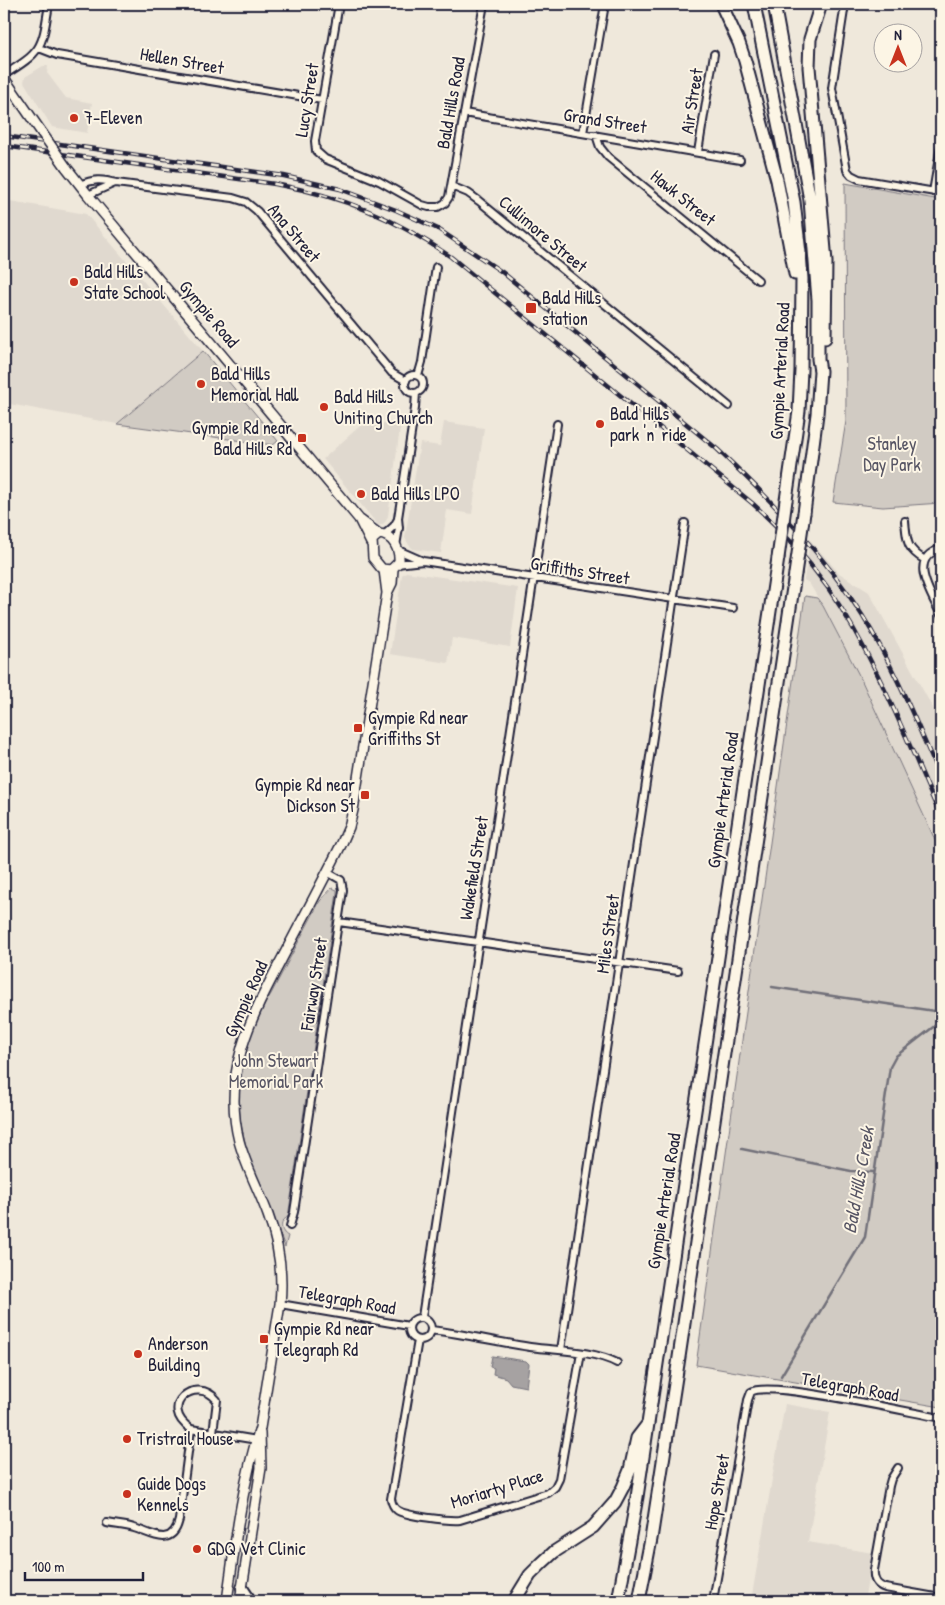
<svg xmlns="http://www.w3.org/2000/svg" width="945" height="1605" font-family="'Patrick Hand',sans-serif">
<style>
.built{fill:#e0d9cf}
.green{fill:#d1cbc3;stroke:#7a767f}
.water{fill:#a6a2a2;stroke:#716f79}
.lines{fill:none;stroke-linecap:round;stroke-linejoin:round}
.stream{stroke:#716f79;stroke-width:2.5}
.street-casing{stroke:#22223b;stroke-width:10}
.secondary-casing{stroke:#22223b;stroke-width:12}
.primary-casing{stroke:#22223b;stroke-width:14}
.highway-casing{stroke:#22223b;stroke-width:15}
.street{stroke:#fcf5e5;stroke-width:6}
.secondary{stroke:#fcf5e5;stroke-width:9}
.primary{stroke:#fcf5e5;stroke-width:10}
.highway{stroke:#fcf5e5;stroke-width:11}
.rail-casing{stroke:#22223b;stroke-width:4.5}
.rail{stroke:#fcf5e5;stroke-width:2.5;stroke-dasharray:8;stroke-linecap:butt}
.secondary-bridge-casing{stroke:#22223b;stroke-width:12;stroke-linecap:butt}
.highway-bridge-casing{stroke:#22223b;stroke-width:15;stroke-linecap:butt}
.secondary-bridge{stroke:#fcf5e5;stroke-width:9}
.highway-bridge{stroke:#fcf5e5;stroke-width:11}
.poi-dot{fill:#c8321e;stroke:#fcf5e5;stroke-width:2}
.labels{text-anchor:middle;stroke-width:4;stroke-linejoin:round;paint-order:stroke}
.street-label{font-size:18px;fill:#22223b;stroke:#fcf5e5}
.poi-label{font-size:18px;fill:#22223b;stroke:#fcf5e5;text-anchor:start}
.park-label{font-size:18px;fill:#575564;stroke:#fcf5e5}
.water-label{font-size:19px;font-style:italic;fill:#575564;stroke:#fcf5e5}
</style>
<rect width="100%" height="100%" fill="#efe8db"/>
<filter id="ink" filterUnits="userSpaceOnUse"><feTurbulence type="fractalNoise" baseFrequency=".02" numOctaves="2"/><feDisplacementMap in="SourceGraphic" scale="10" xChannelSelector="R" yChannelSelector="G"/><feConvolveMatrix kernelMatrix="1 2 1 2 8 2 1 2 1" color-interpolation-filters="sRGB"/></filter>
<g filter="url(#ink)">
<path class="built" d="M43,66H48L47,73L66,98L92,103L87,133L52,127L24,82L25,77Z
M4,200L86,214L203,351L117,424L4,403Z
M401,421L388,516L386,521L382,525H378L323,459L360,426Z
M444,422L484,428L472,514L447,510L441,553L413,549L409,545L405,538L420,443L440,446Z
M810,540L839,573L869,592L935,712L941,728V853L861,679L823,606L809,583L804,580Z
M406,572L518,588L510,647L452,638L448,663L390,654L402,575Z
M785,1404L830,1412L808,1542L873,1553L864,1601H751Z"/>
<path class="green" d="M845,183L941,200V503L883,507L833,502L846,421Z
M203,351L278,441L273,445L117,424Z
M805,596L817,598L823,606L861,679L941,853V1407L696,1365Z
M332,888L337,890V893L288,1217C279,1221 280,1232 288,1236L285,1247C271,1209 250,1169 242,1129C233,1086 247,1030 271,994L320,901Z"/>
<path class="water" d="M492,1356L526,1361L529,1364L526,1387L511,1384L506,1378L493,1374L494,1368L490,1367Z"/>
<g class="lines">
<path class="stream" d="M772,987L941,1012
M742,1149L851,1171L874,1172
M781,1376L865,1237L890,1067L896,1056L941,1021"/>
<defs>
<path id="street" d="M339,4L315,141L316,151L325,159L379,181L422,205L429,207H438L445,203L449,197L484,4
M845,4L832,88L847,170L851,175L859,179L941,193
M39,48L57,55L322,100
M4,75C43,51 42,48 49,4
M464,113L740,160
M583,133L605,4
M596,135L600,147L608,157L758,280
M698,152L714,54
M80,185C93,179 102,179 116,183L233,198L246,202L257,211L392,373L406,381
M451,186L468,193L479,201L729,406
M933,192L941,146
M88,195L115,183
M405 384a9 9 0 1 1 18 0a9 9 0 1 1-18 0Z
M418,376L422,362L436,267
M905,521C907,541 906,549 925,560
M384,535L394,526L398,519
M396,546L399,528L398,518L415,408L416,393
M941,549C906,558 932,595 941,615
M398,550L423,561L733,608
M397,564L423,561
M339,922L678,971
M290,1226L294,1212L343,890L341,880L327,872
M280,1304L409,1326
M422,1317L557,424
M409 1329a11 11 0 1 1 22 0a11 11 0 1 1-22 0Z
M432,1330C465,1334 497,1342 530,1347C558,1351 592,1350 617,1363
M418,1340L391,1499C392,1504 393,1507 397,1510C405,1516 449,1521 460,1520L548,1493L555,1487L559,1479L581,1353
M561,1350L685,523
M213,1433L217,1400C195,1374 157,1407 191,1429L257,1440
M898,1468L891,1479L889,1486L874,1570C873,1579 876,1585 885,1588L941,1598
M107,1523C116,1525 125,1525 134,1528C151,1533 172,1549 179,1520L191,1429
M713,1601L748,1400L751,1392C768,1380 912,1413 941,1418"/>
<path id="secondary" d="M4,78L42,133
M66,167L88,195L359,519L379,534
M359,519L371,543
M379,534C393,535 400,549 399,562L391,570L382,569L373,558L372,540Z
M384,570L387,593
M227,1601C235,1544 242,1484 260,1428L280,1304C283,1274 279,1244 268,1215C259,1190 246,1167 239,1141C221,1069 254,1012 286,951C305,915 324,879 342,843L349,827L353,810L387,593L392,583L393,569
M240,1601L261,1468L260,1433"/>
<path id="primary" d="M242,1588L248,1597L249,1601"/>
<path id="highway" d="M721,4L739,43L745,61L777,180L795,274
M754,4L794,202L800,253L802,279L801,370L799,411L786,500
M774,4L810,200L818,300V359L820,371L817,414L804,513
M821,4L810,39L809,67L826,262L825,338
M514,1601L530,1575L542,1563L554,1552L593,1527L615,1502L623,1487L630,1470L637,1438L647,1425
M618,1601L637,1497L778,558
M639,1601L651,1539L678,1364L795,574"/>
</defs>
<use href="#street" class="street-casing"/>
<use href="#secondary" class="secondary-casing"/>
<use href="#primary" class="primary-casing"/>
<use href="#highway" class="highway-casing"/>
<use href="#street" class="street"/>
<use href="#secondary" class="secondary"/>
<use href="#primary" class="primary"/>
<use href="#highway" class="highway"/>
<defs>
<path id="rail" d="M4,136L284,176L340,189L396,210L438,229L502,272L717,449C770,499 823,553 862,615C894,666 917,724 941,779
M4,146L275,184C344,197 393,217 451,257L752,503C780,528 806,557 828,588C875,656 907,741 941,817"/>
</defs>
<use href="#rail" class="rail-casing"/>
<use href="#rail" class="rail"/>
<defs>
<path id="secondary-bridge" d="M42,133L66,167"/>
<path id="highway-bridge" d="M778,558L786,500
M795,574L804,513"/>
</defs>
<use href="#secondary-bridge" class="secondary-bridge-casing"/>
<use href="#highway-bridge" class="highway-bridge-casing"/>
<use href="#secondary-bridge" class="secondary-bridge"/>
<use href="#highway-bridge" class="highway-bridge"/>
</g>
</g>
<g class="poi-dot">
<circle cx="74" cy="118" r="5"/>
<circle cx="74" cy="282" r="5"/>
<rect x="525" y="302" width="12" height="12" rx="2.5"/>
<circle cx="201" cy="384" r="5"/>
<circle cx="324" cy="407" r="5"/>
<circle cx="600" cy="424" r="5"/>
<rect x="297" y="433" width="10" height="10" rx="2.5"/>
<circle cx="361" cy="494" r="5"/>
<rect x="353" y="723" width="10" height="10" rx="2.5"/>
<rect x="360" y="790" width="10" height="10" rx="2.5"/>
<rect x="259" y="1334" width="10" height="10" rx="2.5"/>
<circle cx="138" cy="1354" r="5"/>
<circle cx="127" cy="1439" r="5"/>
<circle cx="127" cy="1494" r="5"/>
<circle cx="197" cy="1549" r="5"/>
</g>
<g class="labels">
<g class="street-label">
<text transform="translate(182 61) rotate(10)" y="6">Hellen Street</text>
<text transform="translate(307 100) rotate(-81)" y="6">Lucy Street</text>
<text transform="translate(692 101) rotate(-81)" y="6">Air Street</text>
<text transform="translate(451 103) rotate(-80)" y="6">Bald Hills Road</text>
<text transform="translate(605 121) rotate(9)" y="6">Grand Street</text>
<text transform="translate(683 198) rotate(39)" y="6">Hawk Street</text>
<text transform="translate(294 233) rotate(50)" y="6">Ana Street</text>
<text transform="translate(543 234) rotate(40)" y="6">Cullimore Street</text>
<text transform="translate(209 314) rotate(50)" y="6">Gympie Road</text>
<text transform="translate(780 371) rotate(-87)" y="6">Gympie Arterial Road</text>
<text transform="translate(580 571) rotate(9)" y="6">Griffiths Street</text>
<text transform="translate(723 800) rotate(-82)" y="6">Gympie Arterial Road</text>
<text transform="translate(474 868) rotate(-81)" y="6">Wakefield Street</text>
<text transform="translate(608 934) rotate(-82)" y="6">Miles Street</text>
<text transform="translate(314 984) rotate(-81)" y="6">Fairway Street</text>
<text transform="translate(246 999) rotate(-66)" y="6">Gympie Road</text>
<text transform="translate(664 1201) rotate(-81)" y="6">Gympie Arterial Road</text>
<text transform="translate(347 1300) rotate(10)" y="6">Telegraph Road</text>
<text transform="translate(850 1387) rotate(10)" y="6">Telegraph Road</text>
<text transform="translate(497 1489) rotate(-17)" y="6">Moriarty Place</text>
<text transform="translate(717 1492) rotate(-80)" y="6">Hope Street</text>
</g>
<g class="poi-label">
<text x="84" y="124">7-Eleven</text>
<text x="84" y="278">Bald Hills<tspan x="84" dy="21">State School</tspan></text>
<text x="542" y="304">Bald Hills<tspan x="542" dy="21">station</tspan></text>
<text x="211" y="380">Bald Hills<tspan x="211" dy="21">Memorial Hall</tspan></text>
<text x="334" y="403">Bald Hills<tspan x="334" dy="21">Uniting Church</tspan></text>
<text x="610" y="420">Bald Hills<tspan x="610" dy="21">park 'n' ride</tspan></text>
<text x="292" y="434" text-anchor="end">Gympie Rd near<tspan x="292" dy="21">Bald Hills Rd</tspan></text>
<text x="371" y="500">Bald Hills LPO</text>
<text x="368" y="724">Gympie Rd near<tspan x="368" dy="21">Griffiths St</tspan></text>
<text x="355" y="791" text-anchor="end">Gympie Rd near<tspan x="355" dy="21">Dickson St</tspan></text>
<text x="274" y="1335">Gympie Rd near<tspan x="274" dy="21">Telegraph Rd</tspan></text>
<text x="148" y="1350">Anderson<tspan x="148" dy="21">Building</tspan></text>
<text x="137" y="1445">Tristrail House</text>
<text x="137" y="1490">Guide Dogs<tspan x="137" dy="21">Kennels</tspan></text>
<text x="207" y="1555">GDQ Vet Clinic</text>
</g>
<g class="park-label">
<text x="892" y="450">Stanley<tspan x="892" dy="21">Day Park</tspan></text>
<text x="276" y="1067">John Stewart<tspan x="276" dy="21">Memorial Park</tspan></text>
</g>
<g class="water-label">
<text transform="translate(858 1180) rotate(-80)" y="7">Bald Hills Creek</text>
</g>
</g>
<rect width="945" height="1605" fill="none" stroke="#fcf5e5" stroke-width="20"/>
<rect x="10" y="10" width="925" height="1585" fill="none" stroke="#22223b" stroke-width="2" filter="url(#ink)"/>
<g transform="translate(898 48)"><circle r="24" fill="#fcf5e5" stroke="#a5a1a1"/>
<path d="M0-4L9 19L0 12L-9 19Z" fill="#c8321e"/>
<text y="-8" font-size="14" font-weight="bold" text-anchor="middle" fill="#22223b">N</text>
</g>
<path d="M25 1572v8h118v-8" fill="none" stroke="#22223b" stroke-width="2.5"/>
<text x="32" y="1572" font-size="15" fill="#22223b" stroke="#fcf5e5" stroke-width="4" paint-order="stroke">100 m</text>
</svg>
